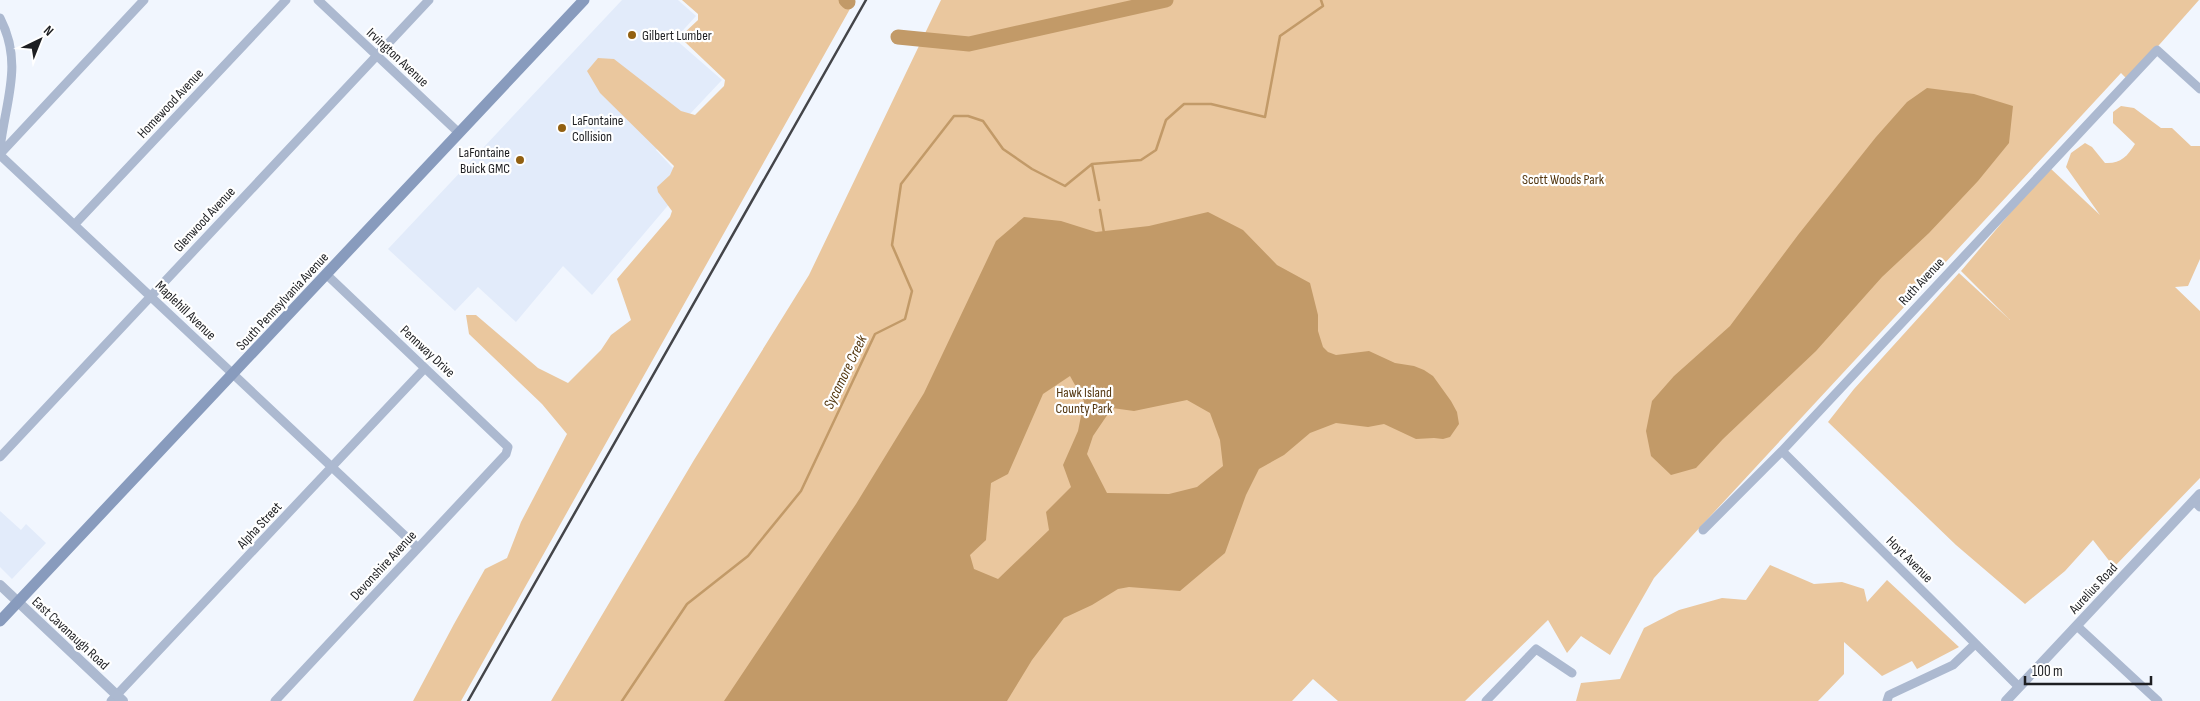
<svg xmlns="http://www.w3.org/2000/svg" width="2200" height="701" font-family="'Sofia Sans Condensed',sans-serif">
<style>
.built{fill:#e2ebfa}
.green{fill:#eac79e}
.water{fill:#c29a68;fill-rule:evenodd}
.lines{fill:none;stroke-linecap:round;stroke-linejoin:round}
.stream{stroke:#c29a68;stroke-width:2.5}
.river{stroke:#c29a68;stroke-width:15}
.minor{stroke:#acb9d0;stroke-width:9}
.tertiary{stroke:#acb9d0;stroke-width:10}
.secondary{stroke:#889bbd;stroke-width:11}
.rail{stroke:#444549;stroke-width:2.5}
.poi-dot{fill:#926011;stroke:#fff;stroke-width:2}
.labels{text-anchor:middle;stroke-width:4.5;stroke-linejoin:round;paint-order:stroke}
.poi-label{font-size:14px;fill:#1e1f22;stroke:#fff;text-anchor:start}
.street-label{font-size:14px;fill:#1e1f22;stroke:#fff}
.park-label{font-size:14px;fill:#543710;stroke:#fff}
.water-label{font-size:15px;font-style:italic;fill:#53370f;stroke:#fff}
</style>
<rect width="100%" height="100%" fill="#f1f6fe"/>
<path class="built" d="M622,0H678L696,16L675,39L722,80L656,150L687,183L592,295L563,266L516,322L478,287L455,311L388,249Z
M0,511L21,530L26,524L46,543L12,579L0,567Z"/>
<path class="green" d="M682,0H855L461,701H413L454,624L485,569L507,558L521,522L567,434L542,404L469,334L466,315H476L538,368L568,383L601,350L611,335L631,320L617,279L670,217L672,211L658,192L657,187L670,175L674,166L600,93L587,71L598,58L614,59L681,111L695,115L724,86L725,80L685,42L682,35L698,20V14Z
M941,0H2199L2128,80L2121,73L1691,537L1654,578L1610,655L1581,636L1567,653L1548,620L1465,701H1338L1313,679L1292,701H551L694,460L809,275Z
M2121,106L2134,108L2161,128H2172L2191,146H2200V259L2188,286L2175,287L2200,311V478L2114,567L2093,540L2065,571L2025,604L1956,545L1828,422L1854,389L1959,273L2010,320L1961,271L2049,167L2100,215L2066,167L2071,153L2085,143L2092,147L2105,163C2120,164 2127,157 2135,144L2113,123V112Z
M1770,565L1814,584L1842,582L1864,589L1867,602L1887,580L1959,647L1917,669L1912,661L1882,676L1844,642V674L1818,701H1576L1581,683L1620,679L1644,628L1679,610L1722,598L1746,600Z"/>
<path class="water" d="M1927,88L1974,94L2013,106L2009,143L1978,181L1929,233L1882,277L1816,351L1723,439L1696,468L1671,475L1651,456L1646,431L1652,401L1674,376L1730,326L1798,235L1876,137L1907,102Z
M1208,212L1243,230L1277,265L1310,283L1318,315V331L1323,347L1328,352L1336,355L1369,351L1395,363L1414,366L1424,370L1433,376L1451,401L1457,412L1459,424L1450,437L1443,439L1434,438L1416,439L1384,424L1368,427L1336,423L1310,433L1284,455L1259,469L1246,495L1225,553L1180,591L1129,587L1118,589L1092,605L1064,618L1032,660L1007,701H724L856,504L924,393L996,241L1024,217L1061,221L1096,232L1149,226ZM1070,376L1084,401L1078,431L1063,465L1071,487L1046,512L1049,530L998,579L974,569L970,555L986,540L991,483L1008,474L1043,394ZM1187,400L1210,413L1220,440L1223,466L1197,487L1169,494L1107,493L1087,454L1093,436L1112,408L1134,411Z"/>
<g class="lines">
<path class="stream" d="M1092,164L1099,200
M1100,210L1104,233
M622,701L687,604L748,556L801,491L875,334L905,319L912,291L892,245L901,184L954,116H968L983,121L1003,149L1032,169L1065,186L1092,164L1141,160L1156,150L1166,120L1184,104H1211L1265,117L1280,36L1323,6L1321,0"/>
<path class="river" d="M846,0L848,2
M898,37L969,44L1166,0"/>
<path class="minor" d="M318,0L459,133
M0,18C24,64 5,102 0,149
M0,154L144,0
M0,155L418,548
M75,224L286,0
M1782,451L2019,687
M0,457L429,0
M2194,501L2200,507
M1703,530L1782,451L2157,50L2200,89
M2077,626L2158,701
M111,701L425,368
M275,701L506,454L508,447L327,275
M1486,701L1536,649L1572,673
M1887,701L1889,695L1953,665L1975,644"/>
<path class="tertiary" d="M0,585L123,701
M2006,701L2200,494"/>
<path class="secondary" d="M0,621L584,0"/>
<path class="rail" d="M468,701L866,0"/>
</g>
<g class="poi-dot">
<circle cx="632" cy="35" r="5"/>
<circle cx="562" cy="128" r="5"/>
<circle cx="520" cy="160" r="5"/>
</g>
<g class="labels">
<g class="poi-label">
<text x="642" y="40">Gilbert Lumber</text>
<text x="572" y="125">LaFontaine<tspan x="572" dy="16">Collision</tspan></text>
<text x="510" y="157" text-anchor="end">LaFontaine<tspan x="510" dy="16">Buick GMC</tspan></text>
</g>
<g class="street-label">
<text transform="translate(398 57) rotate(43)" y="5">Irvington Avenue</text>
<text transform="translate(170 103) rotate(-47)" y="5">Homewood Avenue</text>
<text transform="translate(204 219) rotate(-47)" y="5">Glenwood Avenue</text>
<text transform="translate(1921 281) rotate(-47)" y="5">Ruth Avenue</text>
<text transform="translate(282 301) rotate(-47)" y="5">South Pennsylvania Avenue</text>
<text transform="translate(186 310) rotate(44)" y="5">Maplehill Avenue</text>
<text transform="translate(428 351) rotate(43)" y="5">Pennway Drive</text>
<text transform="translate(259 525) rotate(-47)" y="5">Alpha Street</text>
<text transform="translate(1910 559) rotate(45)" y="5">Hoyt Avenue</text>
<text transform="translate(383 565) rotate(-47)" y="5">Devonshire Avenue</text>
<text transform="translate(2093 588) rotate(-47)" y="5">Aurelius Road</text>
<text transform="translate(71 633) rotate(43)" y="5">East Cavanaugh Road</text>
</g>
<g class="park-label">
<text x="1563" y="184">Scott Woods Park</text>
<text x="1084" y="397">Hawk Island<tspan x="1084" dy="16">County Park</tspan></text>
</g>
<g class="water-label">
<text transform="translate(845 372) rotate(-64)" y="5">Sycamore Creek</text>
</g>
</g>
<g transform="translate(40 40) rotate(43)" stroke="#ffffff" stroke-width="4" paint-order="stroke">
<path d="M0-4L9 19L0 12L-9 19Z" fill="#1e1f22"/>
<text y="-8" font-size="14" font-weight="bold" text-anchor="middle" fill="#1e1f22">N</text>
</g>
<path d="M2025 676v8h126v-8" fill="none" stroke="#1e1f22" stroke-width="2.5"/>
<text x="2032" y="676" font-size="15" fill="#1e1f22" stroke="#ffffff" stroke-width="4" paint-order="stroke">100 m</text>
</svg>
